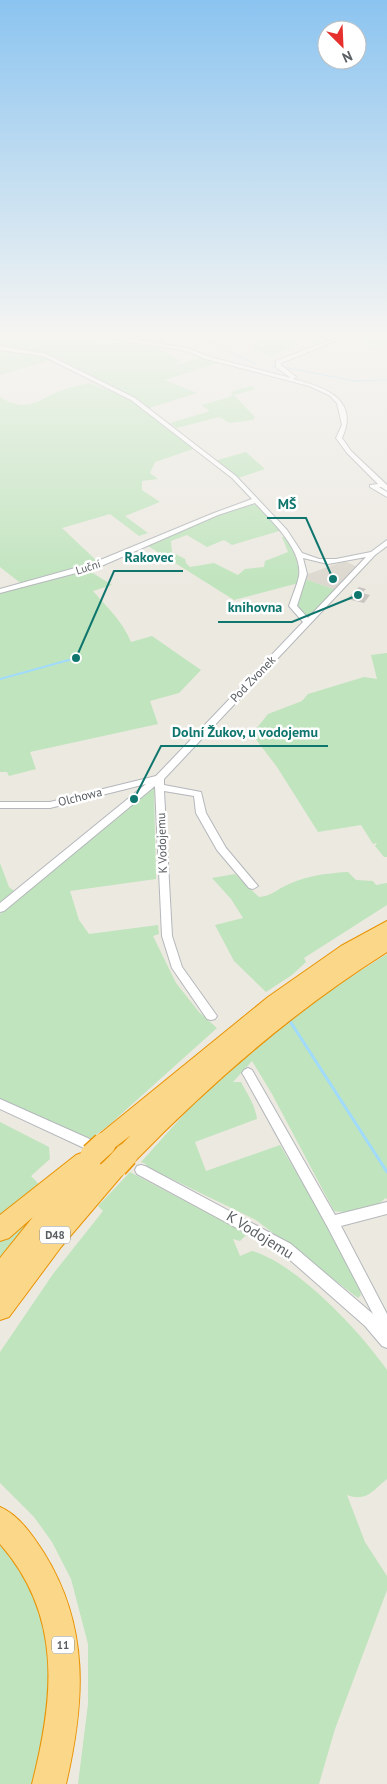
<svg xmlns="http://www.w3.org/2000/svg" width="387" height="1784" font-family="'PT Sans',sans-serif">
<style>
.education{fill:#dcd8cf}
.green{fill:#c0e4bd}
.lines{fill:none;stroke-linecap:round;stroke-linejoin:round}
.stream-far2{stroke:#a0dbfd;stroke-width:1}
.stream-far1{stroke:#a0dbfd;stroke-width:2}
.stream{stroke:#a0dbfd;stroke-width:3}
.building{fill:#c9c5c0}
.street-casing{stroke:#b4b7bb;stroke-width:2}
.highway-casing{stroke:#e99304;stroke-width:2}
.street{fill:#fff;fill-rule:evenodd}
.highway{fill:#fbd789;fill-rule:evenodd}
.highway-bridge-casing{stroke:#e99304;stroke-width:26;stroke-linecap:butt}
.highway-bridge{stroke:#fbd789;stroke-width:23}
.labels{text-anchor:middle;stroke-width:5;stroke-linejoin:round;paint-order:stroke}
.far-street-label{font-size:11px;fill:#595e62;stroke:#fff}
.shield{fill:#fff;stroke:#8b8e91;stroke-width:1}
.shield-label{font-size:11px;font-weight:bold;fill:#595e62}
.street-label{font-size:12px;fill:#595e62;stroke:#fff}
.near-street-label{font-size:15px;fill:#595e62;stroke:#fff}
.leader{fill:none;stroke:#0f766e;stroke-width:2}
.callout-dot{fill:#0f766e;stroke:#fff;stroke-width:2}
.callout-label{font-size:14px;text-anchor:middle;font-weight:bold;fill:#0f766e;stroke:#fff;stroke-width:5;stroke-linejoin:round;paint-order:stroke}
</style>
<rect width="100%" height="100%" fill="#ece9e1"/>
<path class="education" d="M345,561L357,567L336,590L305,579L308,574Z"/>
<path class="green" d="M0,337H168L160,343L163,345L159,348L181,361L172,366L202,357L222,362L165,380L197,393L149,408L61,361L62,358L0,347Z
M272,337H314L330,341L318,345L306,341L270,357L253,348L254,343Z
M362,337H387V344L367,350L364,349L370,346L362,341Z
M0,349L42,356L52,360L0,375Z
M89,383L123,396L140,406L193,449L155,462L150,473L158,479L142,481V490L160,502L125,516L148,533L139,536L110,514L62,528L97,561L96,563L23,585L0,567V397C23,411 33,404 55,393C65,388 78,386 89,383Z
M251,386L256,389L234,395L255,417L253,420L230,423L219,417L177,428L170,423L210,411L201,405L230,397L233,394L230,392Z
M246,452L265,469L238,478L214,461Z
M251,504L259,506L279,528V531L232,545L224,540L207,547L187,535L171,541L172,552L185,559L186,563L190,567L214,563L238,575L245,569L264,567L265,561L288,552L282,537H286C294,551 300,564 299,581L295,584L234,600L148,546L208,519Z
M88,570L112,585L93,591C107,607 123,622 131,642L152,636L201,670L179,693L150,701L158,724L30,752L36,769L9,776L7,772H0V593Z
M305,579L336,590L307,618L296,607Z
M387,653V857H384L375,846L377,843L373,844L361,825L318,832L277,767L252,734L268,714L302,701L308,694L364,677L377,679L371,655Z
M154,788L156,879L70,891L79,920L89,934L158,925L159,934L153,936L176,983L199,1012L217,1028L109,1125L89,1140L0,1099V914Z
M0,863L9,887L14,891L0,904Z
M348,872L356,880L373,881L376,885L387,883V905L304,958L306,962L292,975L266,992L234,961L215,925L243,918L231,899L212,878L235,874L259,897C269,896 273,893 281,888C300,877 325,873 348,872Z
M387,954V1199L385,1198C379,1208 346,1214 334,1211L272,1094L252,1061L233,1082H241C248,1095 255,1105 257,1119L195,1142L206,1171L280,1145L318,1209L359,1286L361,1295L358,1298L256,1220L145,1166L146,1164L141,1162C163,1138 185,1112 208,1089C263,1037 323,993 387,954Z
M0,1122L49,1147L50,1159L31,1176L38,1183L35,1191L0,1218Z
M130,1172L247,1234L240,1241L233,1239L240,1256L252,1251C297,1264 360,1331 387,1370V1479C372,1491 367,1502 347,1495L365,1542L387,1576V1590L335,1729L319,1784H78L88,1704V1644L71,1579L52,1542L34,1517L0,1483V1352L53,1274L103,1211L98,1206Z
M38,1213L0,1258V1241Z
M0,1545C35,1583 49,1631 49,1682C49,1692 51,1703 49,1713C45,1737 38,1760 33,1784H0Z"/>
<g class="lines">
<path class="stream-far2" d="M203,337L216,345
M217,347L256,364
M272,367H278
M283,367L355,381L387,380"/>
<path class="stream-far1" d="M0,679L76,658"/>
<path class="stream" d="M288,1018L387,1172"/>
</g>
<path class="building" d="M359,587L366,589L362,593L370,595L364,603L347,599Z"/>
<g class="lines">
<defs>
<path id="street" d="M102,337H115L187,348L210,357L291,378L276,367V361L338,337H345L281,363V365L295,376L296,377L293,379C324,387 360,399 342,438L351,451L387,485V491L381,487H379L387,492V497L370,487V485L378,484L347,453L336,438L342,425L337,403L329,395L309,386L206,359L186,351Z
M0,346L46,354L135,398L236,476L287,530L302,553L319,559H336L371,552L387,540V546L375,555L164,779V785L201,792L206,813L226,848L258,886L253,889L249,888L217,850L196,813L194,796L164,791L172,936L182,967L217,1016L215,1019L211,1020L207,1019L172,968L162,936L155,786L4,911L0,912V903L146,784L50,808H0V802H50L156,776L303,622L289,606C292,596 297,586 299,576C303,550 271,520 255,503L218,515L99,567L0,593V589L93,563L214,513L252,499L232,478L131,400L43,356L0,350ZM366,557L308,618L297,606L307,574L303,558L328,564Z
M248,1068L252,1070L335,1215L387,1202V1214L341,1226L387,1314V1348L382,1346L365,1326L281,1252L137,1174L135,1170L137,1166L141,1165L145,1166L291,1244L373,1314L327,1226L244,1076L242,1073L244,1070Z
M0,1099L92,1140L94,1144L92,1148L88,1149L84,1148L0,1109Z"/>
<path id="highway" d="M387,921V952C293,1011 211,1083 134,1162L127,1165L124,1173L61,1247L9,1317L0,1320V1258L33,1217L9,1238L0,1241V1215L76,1155L84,1152L89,1154L95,1150L93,1144L96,1137L268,997L341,946ZM131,1135L118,1148L115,1156L111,1157L109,1152Z
M0,1507C19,1515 33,1536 44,1553C90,1627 85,1702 66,1784H32C54,1698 63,1616 0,1544Z"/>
</defs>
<use href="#street" class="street-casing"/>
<use href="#highway" class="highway-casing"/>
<use href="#street" class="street"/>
<use href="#highway" class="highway"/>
<defs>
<path id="highway-bridge" d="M92,1155L104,1144
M116,1166L126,1155"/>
</defs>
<use href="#highway-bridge" class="highway-bridge-casing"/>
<use href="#highway-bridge" class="highway-bridge"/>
</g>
<linearGradient id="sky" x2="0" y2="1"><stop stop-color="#8bc4f0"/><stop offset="0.57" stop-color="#f6f5f2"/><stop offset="1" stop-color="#f6f5f2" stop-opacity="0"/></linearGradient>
<rect width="387" height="587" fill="url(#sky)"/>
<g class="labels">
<g class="far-street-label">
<text transform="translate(88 567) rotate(-18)" y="4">Luční</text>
</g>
<g class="shield">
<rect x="40" y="1226.5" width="30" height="17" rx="4"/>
<rect x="52" y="1636.5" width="22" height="17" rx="4"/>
</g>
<g class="shield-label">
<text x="55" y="1239">D48</text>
<text x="63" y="1649">11</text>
</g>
<g class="street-label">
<text transform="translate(253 679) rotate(-46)" y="4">Pod Zvonek</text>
<text transform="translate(80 797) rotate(-14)" y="4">Olchowa</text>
<text transform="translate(162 843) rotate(-92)" y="4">K Vodojemu</text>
</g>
<g class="near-street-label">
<text transform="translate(260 1235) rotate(32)" y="5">K Vodojemu</text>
</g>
</g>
<path class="leader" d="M333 579L306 518H267M76 658L114 571H183M358 595L292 622H218M134 799L161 746H328"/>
<g class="callout-dot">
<circle cx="333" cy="579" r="5"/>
<circle cx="76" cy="658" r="5"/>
<circle cx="358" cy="595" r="5"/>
<circle cx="134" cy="799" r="5"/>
</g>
<g class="callout-label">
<text x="287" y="509">MŠ</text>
<text x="149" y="562">Rakovec</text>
<text x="255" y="612">knihovna</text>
<text x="245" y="737">Dolní Žukov, u vodojemu</text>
</g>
<g transform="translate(342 45) rotate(156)"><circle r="24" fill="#ffffff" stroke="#bdbfc0"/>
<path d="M0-4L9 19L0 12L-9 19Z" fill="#e5302e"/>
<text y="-8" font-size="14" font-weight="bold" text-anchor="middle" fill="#595e62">N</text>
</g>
</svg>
